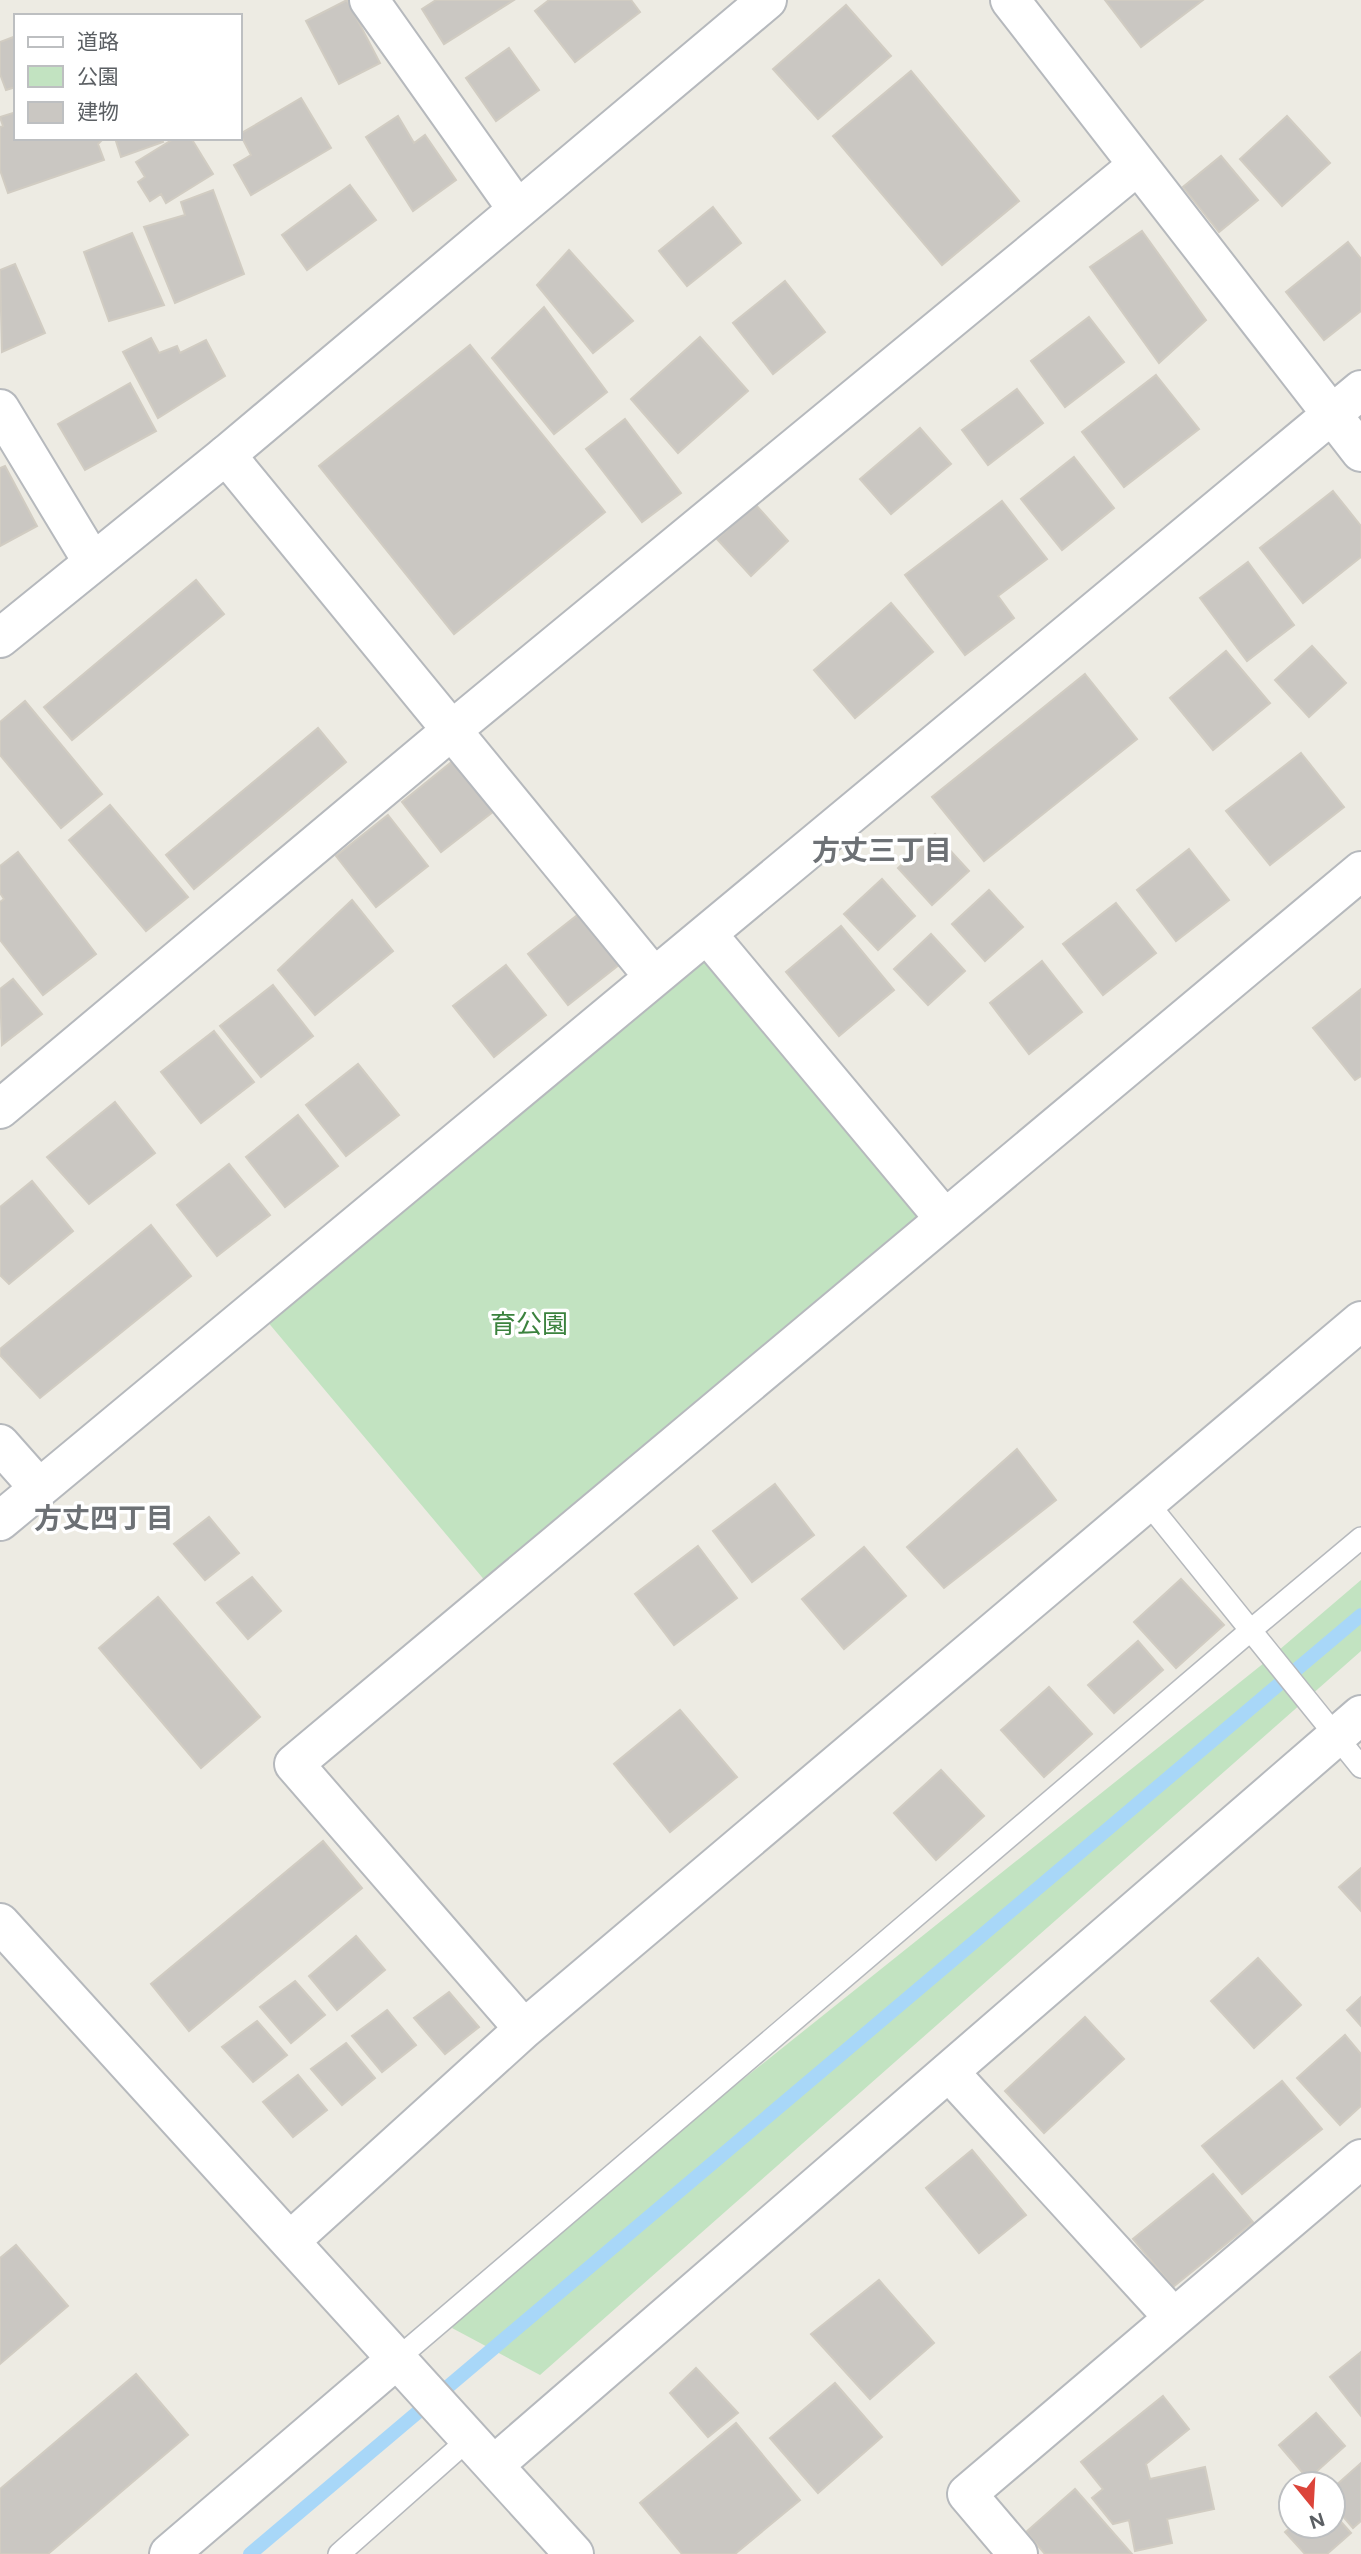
<svg xmlns="http://www.w3.org/2000/svg" width="1361" height="2554" font-family="Figtree,'Noto Sans JP',sans-serif">
<style>
.green{fill:#c2e3c1}
.lines{fill:none;stroke-linecap:round;stroke-linejoin:round}
.stream{stroke:#a8d7f8;stroke-width:14}
.building{fill:#cac7c2;stroke:#d1ccc2;stroke-width:2}
.service-casing{stroke:#b6b9bd;stroke-width:24}
.minor-casing{stroke:#b6b9bd;stroke-width:42}
.tertiary-casing{stroke:#b6b9bd;stroke-width:42}
.service{stroke:#fff;stroke-width:21}
.minor{stroke:#fff;stroke-width:38}
.tertiary{stroke:#fff;stroke-width:38}
.labels{text-anchor:middle;stroke-width:7;stroke-linejoin:round;paint-order:stroke}
.park-label{font-size:26px;fill:#3b823e;stroke:#fff}
.neighbourhood-label{font-size:28px;font-weight:bold;fill:#6d7175;stroke:#fff}
</style>
<rect width="100%" height="100%" fill="#edebe3"/>
<path class="green" d="M707,934L932,1230L497,1595L256,1308Z
M1361,1580V1651L540,2375L452,2328L467,2300L1264,1663Z"/>
<g class="lines">
<path class="stream" d="M250,2554L1361,1615"/>
</g>
<path class="building" d="M347,0L380,63L339,84L306,21Z
M436,0H514L444,44L422,9Z
M549,0H631L640,12L575,62L535,11Z
M1105,0H1203L1141,47Z
M846,5L891,56L818,119L773,69Z
M16,36V87L6,90L0,74V42Z
M509,48L539,90L496,121L466,78Z
M911,71L1019,201L942,265L833,136Z
M301,98L331,148L251,195L234,165L251,155L240,134Z
M16,112V138H104L98,144L104,160L8,193L0,170V127L3,126L0,117Z
M398,116L414,143L425,135L456,180L413,211L366,137Z
M1287,116L1330,163L1282,206L1240,159Z
M115,138H161L163,142L121,157Z
M175,138H191L213,174L166,203L161,194L150,201L138,182L145,177L136,162Z
M1221,156L1258,200L1219,232L1183,187Z
M350,185L376,220L307,270L282,235Z
M213,190L244,274L175,303L144,227L185,215L181,202Z
M713,207L741,243L687,286L659,251Z
M1142,231L1206,320L1159,363L1090,267Z
M132,233L164,305L109,321L84,252Z
M1348,242L1361,259V311L1324,340L1286,292Z
M569,250L633,321L593,353L537,285Z
M15,264L45,333L2,352L0,270Z
M785,281L825,332L773,374L733,323Z
M544,307L607,392L554,434L492,358Z
M1089,317L1124,362L1065,407L1031,361Z
M700,337L748,391L678,453L631,399Z
M151,338L159,353L177,346L180,353L206,340L225,376L158,418L123,352Z
M470,345L605,512L454,634L319,466Z
M1156,375L1199,429L1124,487L1082,432Z
M130,383L156,431L85,470L58,424Z
M1017,389L1043,423L988,465L962,430Z
M625,419L681,493L642,522L586,449Z
M920,428L951,464L891,514L860,479Z
M1074,457L1114,508L1062,550L1021,499Z
M5,466L37,526L0,546V468Z
M1333,491L1361,526V557L1303,603L1260,548Z
M1002,501L1047,559L998,596L1014,618L965,655L905,575Z
M755,504L788,541L751,576L717,539Z
M1248,562L1294,625L1247,661L1200,598Z
M196,580L224,614L72,740L44,707Z
M891,603L933,652L855,718L814,670Z
M1312,646L1346,683L1309,717L1275,680Z
M1226,651L1270,703L1213,750L1170,698Z
M1085,674L1137,739L984,861L932,797Z
M25,701L102,794L61,828L0,755V722Z
M318,728L346,762L194,889L166,855Z
M1301,753L1344,807L1270,865L1226,811Z
M454,760L494,811L441,852L402,802Z
M110,805L188,897L146,931L69,840Z
M388,815L428,866L376,907L336,856Z
M935,834L969,871L932,905L898,868Z
M1189,849L1229,900L1176,941L1137,890Z
M18,852L96,954L43,995L0,940V902L4,899L0,893V866Z
M882,879L915,916L878,950L844,914Z
M989,890L1023,927L985,961L952,924Z
M352,900L393,951L315,1015L278,970Z
M1116,903L1156,953L1103,995L1063,944Z
M580,913L620,964L568,1005L528,954Z
M841,926L894,990L839,1036L786,972Z
M931,934L965,971L928,1005L894,969Z
M1042,961L1082,1012L1029,1054L990,1003Z
M506,965L546,1015L494,1057L453,1006Z
M13,979L42,1014L2,1045L0,989Z
M273,985L313,1036L261,1077L220,1026Z
M1361,989V1076L1355,1080L1313,1028Z
M214,1031L254,1082L201,1123L161,1072Z
M358,1064L399,1115L346,1156L306,1105Z
M115,1102L155,1153L89,1204L47,1157Z
M298,1115L338,1166L285,1207L246,1157Z
M229,1164L270,1215L217,1256L177,1205Z
M32,1181L73,1231L9,1284L0,1275V1207Z
M151,1225L191,1276L40,1398L0,1355V1349Z
M1017,1449L1056,1500L944,1588L907,1547Z
M775,1484L814,1535L752,1582L713,1531Z
M209,1517L239,1553L205,1580L174,1544Z
M698,1546L737,1598L674,1645L635,1594Z
M864,1547L906,1596L844,1649L802,1599Z
M252,1577L281,1611L248,1639L217,1603Z
M1181,1579L1224,1625L1176,1668L1134,1622Z
M158,1597L260,1717L201,1768L99,1648Z
M1138,1641L1163,1670L1114,1713L1088,1685Z
M1049,1687L1092,1734L1044,1777L1001,1730Z
M680,1710L737,1777L670,1832L614,1764Z
M941,1770L984,1816L936,1860L894,1813Z
M323,1841L362,1888L189,2031L151,1984Z
M1361,1868V1911L1339,1887Z
M356,1936L385,1970L337,2010L309,1976Z
M1258,1958L1301,2005L1254,2048L1211,2001Z
M295,1981L325,2015L291,2043L260,2007Z
M449,1992L479,2027L445,2054L414,2018Z
M1361,1997V2026L1347,2010Z
M387,2010L416,2045L382,2072L352,2036Z
M1085,2017L1124,2059L1044,2133L1005,2091Z
M257,2021L287,2055L253,2082L222,2047Z
M1345,2035L1361,2054V2106L1340,2125L1297,2078Z
M346,2043L375,2078L342,2105L311,2069Z
M298,2075L327,2110L293,2137L263,2102Z
M1282,2081L1322,2129L1242,2194L1202,2146Z
M972,2150L1026,2215L979,2253L926,2188Z
M1213,2174L1253,2222L1173,2287L1133,2239Z
M16,2245L68,2306L0,2364V2258Z
M879,2280L934,2343L870,2399L811,2334Z
M1361,2352V2416L1330,2377Z
M696,2368L738,2413L708,2437L670,2393Z
M136,2374L188,2435L48,2554H0V2489Z
M835,2383L882,2437L818,2493L770,2438Z
M1163,2396L1189,2429L1146,2464L1150,2479L1205,2467L1214,2509L1167,2519L1172,2543L1135,2551L1129,2520L1113,2524L1092,2498L1103,2489L1081,2462Z
M1316,2413L1345,2446L1308,2479L1279,2445Z
M736,2423L800,2500L735,2554H682L640,2503Z
M1361,2463V2521L1353,2528L1333,2505V2488Z
M1075,2489L1132,2554H1045L1026,2532Z
M1333,2513L1351,2533L1327,2554H1305L1285,2532L1292,2526H1333Z"/>
<g class="lines">
<defs>
<path id="service" d="M1147,1502L1361,1767
M397,2359L1251,1630L1361,1538
M339,2554L470,2438"/>
<path id="minor" d="M369,0L517,209
M1010,0L1361,452
M0,409L92,561
M226,455L654,977
M707,934L945,1219
M0,1109L452,730L1138,165
M0,1444L39,1488
M0,1521L1361,390
M524,2029L294,1764L1361,871
M949,2072L1174,2318
M290,2241L524,2029L1361,1321
M169,2554L397,2359
M1018,2554L967,2494L1361,2159"/>
<path id="tertiary" d="M0,638L226,455L767,0
M0,1923L574,2554
M494,2465L1361,1715"/>
</defs>
<use href="#service" class="service-casing"/>
<use href="#minor" class="minor-casing"/>
<use href="#tertiary" class="tertiary-casing"/>
<use href="#service" class="service"/>
<use href="#minor" class="minor"/>
<use href="#tertiary" class="tertiary"/>
</g>
<g class="labels">
<g class="park-label">
<text x="529" y="1333">育公園</text>
</g>
<g class="neighbourhood-label">
<text x="882" y="860">方丈三丁目</text>
<text x="104" y="1528">方丈四丁目</text>
</g>
</g>
<rect x="14" y="14" width="228" height="126" fill="#ffffff" stroke="#bdbfc1" stroke-width="2"/>
<rect x="28" y="37" width="35" height="10" fill="#ffffff" stroke="#bdbfc1" stroke-width="2"/>
<text x="77" y="49" font-size="21" fill="#5b5f63">道路</text>
<rect x="28" y="66" width="35" height="21" fill="#c2e3c1" stroke="#bdbfc1" stroke-width="2"/>
<text x="77" y="84" font-size="21" fill="#5b5f63">公園</text>
<rect x="28" y="102" width="35" height="21" fill="#cac7c2" stroke="#bdbfc1" stroke-width="2"/>
<text x="77" y="119" font-size="21" fill="#5b5f63">建物</text>
<g transform="translate(1312 2505) rotate(162)"><circle r="33" fill="#ffffff" stroke="#bdbfc1" stroke-width="2"/>
<path d="M0-5L12 26L0 18L-12 26Z" fill="#dc443a"/>
<text y="-10" font-size="19" font-weight="bold" text-anchor="middle" fill="#5b5f63">N</text>
</g>
</svg>
